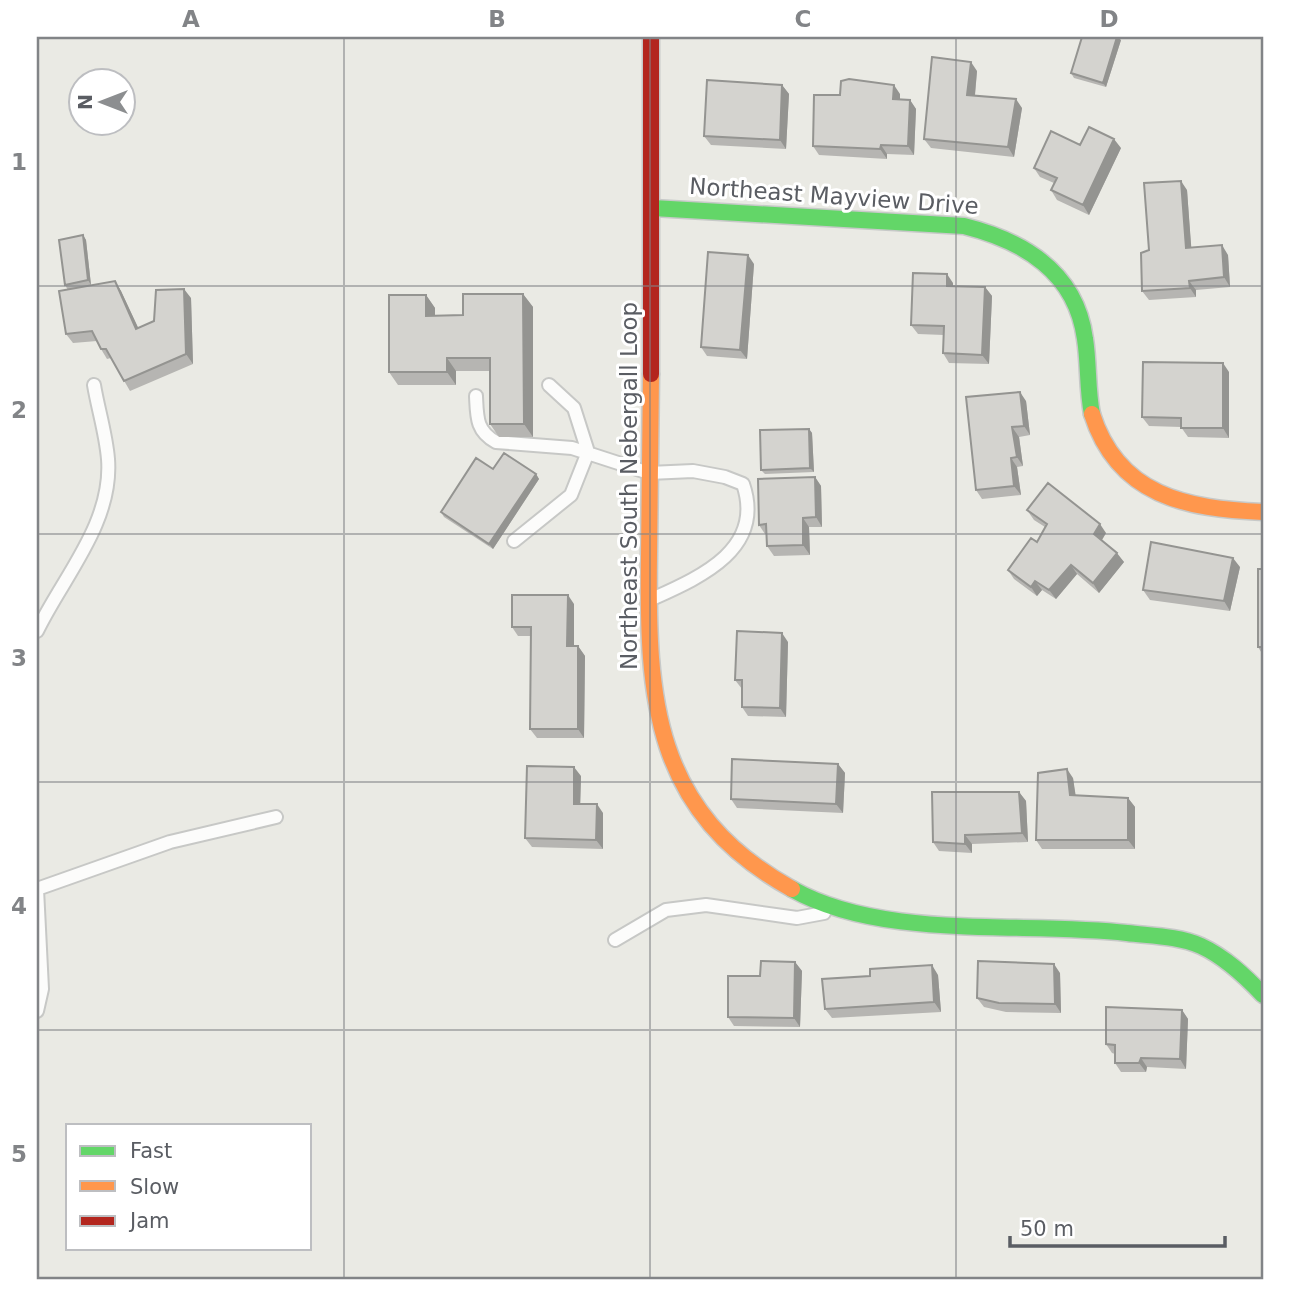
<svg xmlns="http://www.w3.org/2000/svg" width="1300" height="1316" font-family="'DejaVu Sans',sans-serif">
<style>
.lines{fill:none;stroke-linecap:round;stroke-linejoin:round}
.lane-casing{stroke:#c7c8c6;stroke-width:16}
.fast-casing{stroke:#c7c9c8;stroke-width:19}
.slow-casing{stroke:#c7c9c8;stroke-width:19}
.jam-casing{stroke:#c7c9c8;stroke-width:19}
.lane{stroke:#fcfcfb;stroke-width:12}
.fast{stroke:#63d668;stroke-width:16}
.slow{stroke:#ff974d;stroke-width:16}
.jam{stroke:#b3261e;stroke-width:16}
.wall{fill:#b6b5b2}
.shaded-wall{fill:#949491}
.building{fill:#d4d3cf;stroke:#949491;stroke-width:2}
.grid{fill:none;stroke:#828487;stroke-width:2;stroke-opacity:0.55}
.labels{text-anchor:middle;stroke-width:6;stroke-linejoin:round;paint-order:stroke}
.street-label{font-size:23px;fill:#5a5d63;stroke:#fff}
.neatline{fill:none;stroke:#828487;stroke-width:2.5}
.grid-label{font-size:23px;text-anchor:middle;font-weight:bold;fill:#828487}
</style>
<rect width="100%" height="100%" fill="#eaeae4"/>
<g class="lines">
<defs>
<path id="lane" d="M476,396C477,417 476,431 496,442L572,448L649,473L693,471L725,477L743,484C765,548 703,576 654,598
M514,541L571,495L588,452L574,408L549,385
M37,631C63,577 113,523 108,459C106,434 98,409 94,385
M37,889L170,842L276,817
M37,889L42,989L37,1011
M615,940L666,910L706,905L797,918L824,913"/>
<path id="fast" d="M653,208L964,226C1024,241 1076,272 1085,339C1089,364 1087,389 1092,414
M792,889C884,941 1024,921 1127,933C1152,936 1178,936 1201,946C1225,957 1245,976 1263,995"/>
<path id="slow" d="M651,374C650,434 650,495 649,555C647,699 653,812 792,889
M1092,414C1118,496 1187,509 1263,512"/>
<path id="jam" d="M651,374V37"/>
</defs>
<use href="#lane" class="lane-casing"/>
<use href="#fast" class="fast-casing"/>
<use href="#slow" class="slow-casing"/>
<use href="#jam" class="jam-casing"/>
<use href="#lane" class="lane"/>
<use href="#fast" class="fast"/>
<use href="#slow" class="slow"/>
<use href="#jam" class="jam"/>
</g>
<path class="wall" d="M1121,40L1106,87L1074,78L1071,73Z
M977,71L975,96L1022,108L1014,157L931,148L924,139Z
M782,85L789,94L786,149L711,145L704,136Z
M900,94V99L910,100L916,109L914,155L887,154V159L819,155L813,146Z
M1080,145L1121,148L1089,215L1057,200L1051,190L1054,183L1040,177L1034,168Z
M1187,190L1191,247L1228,255L1230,287L1196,290V297L1149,300L1142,291L1149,250Z
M83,235L86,240L91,285L72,289L115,281L121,291L138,328L154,321L191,298L193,364L130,391L111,358L107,359L101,349L97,341L73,343L66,334L68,290L65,285Z
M754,264L747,359L707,356L701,347Z
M953,283V286L985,287L992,296L989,364L949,363L943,353L944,335L918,334L911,325Z
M523,294L533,307V437H499L490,424V371H456V385H398L389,372L426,295L435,308V316L463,315Z
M1229,372V438L1188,437L1181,427L1149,426L1142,417Z
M1026,401L1030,435L1019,437L1023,466L1017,467L1021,495L982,499L976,490Z
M809,429L812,433L814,472L765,474L761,470Z
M493,469L536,474L539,479L493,549L444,517L441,512Z
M815,477L821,486L822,527H809L810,555L774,556L767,546V534H765L759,525Z
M1027,510L1106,533L1102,540L1124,562L1099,593L1077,574L1056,599L1042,590L1037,596L1014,579L1008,570L1037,542L1045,527L1034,520Z
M1240,567L1230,611L1150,600L1143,590Z
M1263,569V655L1258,647Z
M574,604V646H578L585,656L584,738H537L530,729L531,636H518L512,627Z
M788,642L786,717L748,716L742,707V689L735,680Z
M838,764L845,773L843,813L737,808L731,799Z
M581,776L580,804L603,813V849L532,847L525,838Z
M1073,778L1075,795L1128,798L1135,807V849H1042L1036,840Z
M1019,792L1026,801L1028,842L972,844V853L939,851L933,842Z
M795,962L802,971L800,1027L734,1026L728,1017L760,976Z
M1060,973L1061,1013L1006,1012L984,1007L977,998Z
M938,975L941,1012L832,1018L825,1009Z
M1182,1010L1188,1019L1186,1069L1147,1067L1146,1072H1121L1115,1063V1054L1112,1053L1106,1044Z"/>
<path class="shaded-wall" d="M1117,37H1118L1121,40L1106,87L1103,83Z
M971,62L977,71L974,104L967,95Z
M782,85L789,94L786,149L780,140Z
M894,85L900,94V108L893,99Z
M1016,99L1022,108L1014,157L1008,147Z
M910,100L916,109L914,155L908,146Z
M1114,139L1121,148L1089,215L1083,205Z
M881,145L887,154V159L880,149Z
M1181,181L1187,190L1192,257L1186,248Z
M83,235L86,240L91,285L88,280Z
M1222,245L1228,255L1230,287L1224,277Z
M748,255L754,264L747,359L740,350Z
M947,274L953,283V295L947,286Z
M115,281L121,291L143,338L136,329Z
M1189,281L1196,290V297L1190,288Z
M985,287L992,296L989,364L982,355Z
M184,289L191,298L193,364L186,354Z
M523,294L533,307V437L524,424Z
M426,295L435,308V329L426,316Z
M447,358L456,371V385L447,372Z
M1223,363L1229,372V438L1223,428Z
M1020,392L1026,401L1030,435L1024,426Z
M1012,427L1019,437L1023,466L1017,457Z
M809,429L812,433L814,472L810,468Z
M1011,458L1017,467L1021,495L1014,486Z
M536,474L539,479L493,549L489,544Z
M815,477L821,486L822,527L816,517Z
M803,518L809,527L810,555L803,545Z
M1100,524L1106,533L1100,543L1094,534Z
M1117,553L1124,562L1099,593L1093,583Z
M1233,558L1240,567L1230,611L1224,601Z
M1071,565L1077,574L1056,599L1049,590Z
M1035,581L1042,590L1037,596L1031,587Z
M568,595L574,604V655L567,646Z
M782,633L788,642L786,717L780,708Z
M578,646L585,656L584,738L578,729Z
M838,764L845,773L843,813L836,804Z
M574,767L581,776L580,813L574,804Z
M1067,769L1073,778L1077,804L1070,795Z
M1019,792L1026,801L1028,842L1022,833Z
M1128,798L1135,807V849L1128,840Z
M597,804L603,813V849L596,840Z
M965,835L972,844V853L965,844Z
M795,962L802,971L800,1027L794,1018Z
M1054,964L1060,973L1061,1013L1055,1004Z
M932,965L938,975L941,1012L934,1002Z
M1182,1010L1188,1019L1186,1069L1180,1059Z
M1141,1058L1147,1067L1146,1072L1139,1063Z"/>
<path class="building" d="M1082,37H1117L1103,83L1071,73Z
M932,57L971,62L967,95L1016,99L1008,147L924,139Z
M849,79L894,85L893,99L910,100L908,146L881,145L880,149L813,146L814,95H840L841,81Z
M707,80L782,85L780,140L704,136Z
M1089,127L1114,139L1083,205L1051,190L1057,178L1034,168L1051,131L1080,145Z
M1181,181L1186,248L1222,245L1224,277L1189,281L1190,288L1142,291L1141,253L1149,250L1144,183Z
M83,235L88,280L65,285L59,240Z
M708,252L748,255L740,350L701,347Z
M913,273L947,274V286L985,287L982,355L943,353L944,326L911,325Z
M115,281L136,329L154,321L156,290L184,289L186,354L124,381L106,349H101L92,331L66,334L59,291Z
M463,294H523L524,424H490V358H447V372H389V295H426V316L463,315Z
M1143,362L1223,363V428H1181V418L1142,417Z
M1020,392L1024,426L1012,427L1017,457L1011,458L1014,486L976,490L966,397Z
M809,429L810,468L761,470L760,430Z
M504,453L536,474L489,544L441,512L476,458L493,469Z
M815,477L816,517L803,518V545L767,546L766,524L759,525L758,479Z
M1048,483L1100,524L1094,534L1117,553L1093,583L1071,565L1049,590L1035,581L1031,587L1008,570L1031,538L1037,542L1047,524L1027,510Z
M1151,542L1233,558L1224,601L1143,590Z
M1258,569H1263V647H1258Z
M512,595H568L567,646H578V729H530L531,627H512Z
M737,631L782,633L780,708L742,707V680H735Z
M732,759L838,764L836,804L731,799Z
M527,766L574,767V804H597L596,840L525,838Z
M1067,769L1070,795L1128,798V840H1036L1038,773Z
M932,792H1019L1022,833L965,835V844L933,842Z
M761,961L795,962L794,1018L728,1017V976H760Z
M978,961L1054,964L1055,1004L999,1003L977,998Z
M932,965L934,1002L825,1009L822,979L870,976V969Z
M1106,1007L1182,1010L1180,1059L1141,1058L1139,1063H1115V1045L1106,1044Z"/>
<path class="grid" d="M344,37V1279M650,37V1279M956,37V1279M37,286H1263M37,534H1263M37,782H1263M37,1030H1263"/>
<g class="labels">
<g class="street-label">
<text transform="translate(834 196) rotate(4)" y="8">Northeast Mayview Drive</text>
<text transform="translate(629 486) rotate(-90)" y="8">Northeast South Nebergall Loop</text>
</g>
</g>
<rect width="1300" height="1316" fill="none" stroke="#ffffff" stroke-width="77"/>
<rect x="66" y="1124" width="245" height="126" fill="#ffffff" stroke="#bdbec1" stroke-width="2"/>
<rect x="80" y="1146" width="35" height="10" fill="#63d668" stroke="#bdbec1" stroke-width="2"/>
<text x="130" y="1158" font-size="21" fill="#5a5d63">Fast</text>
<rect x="80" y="1181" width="35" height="10" fill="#ff974d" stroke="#bdbec1" stroke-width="2"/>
<text x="130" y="1194" font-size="21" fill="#5a5d63">Slow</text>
<rect x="80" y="1216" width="35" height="10" fill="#b3261e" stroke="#bdbec1" stroke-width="2"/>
<text x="130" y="1228" font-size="21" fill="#5a5d63">Jam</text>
<g transform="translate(102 102) rotate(270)"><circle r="33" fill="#ffffff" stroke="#bdbec1" stroke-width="2"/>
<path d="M0-5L12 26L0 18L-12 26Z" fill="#8c8e90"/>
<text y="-10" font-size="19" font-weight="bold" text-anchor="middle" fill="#5a5d63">N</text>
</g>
<path d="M1010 1236v10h215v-10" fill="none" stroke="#5a5d63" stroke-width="3.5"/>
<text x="1020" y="1236" font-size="21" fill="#5a5d63" stroke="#ffffff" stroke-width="5" paint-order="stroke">50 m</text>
<rect x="38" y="38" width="1224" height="1240" class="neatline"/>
<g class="grid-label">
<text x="191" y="27">A</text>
<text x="497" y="27">B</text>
<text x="803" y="27">C</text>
<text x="1109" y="27">D</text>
<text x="19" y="170">1</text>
<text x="19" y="418">2</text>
<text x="19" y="666">3</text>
<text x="19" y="914">4</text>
<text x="19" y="1162">5</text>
</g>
</svg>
